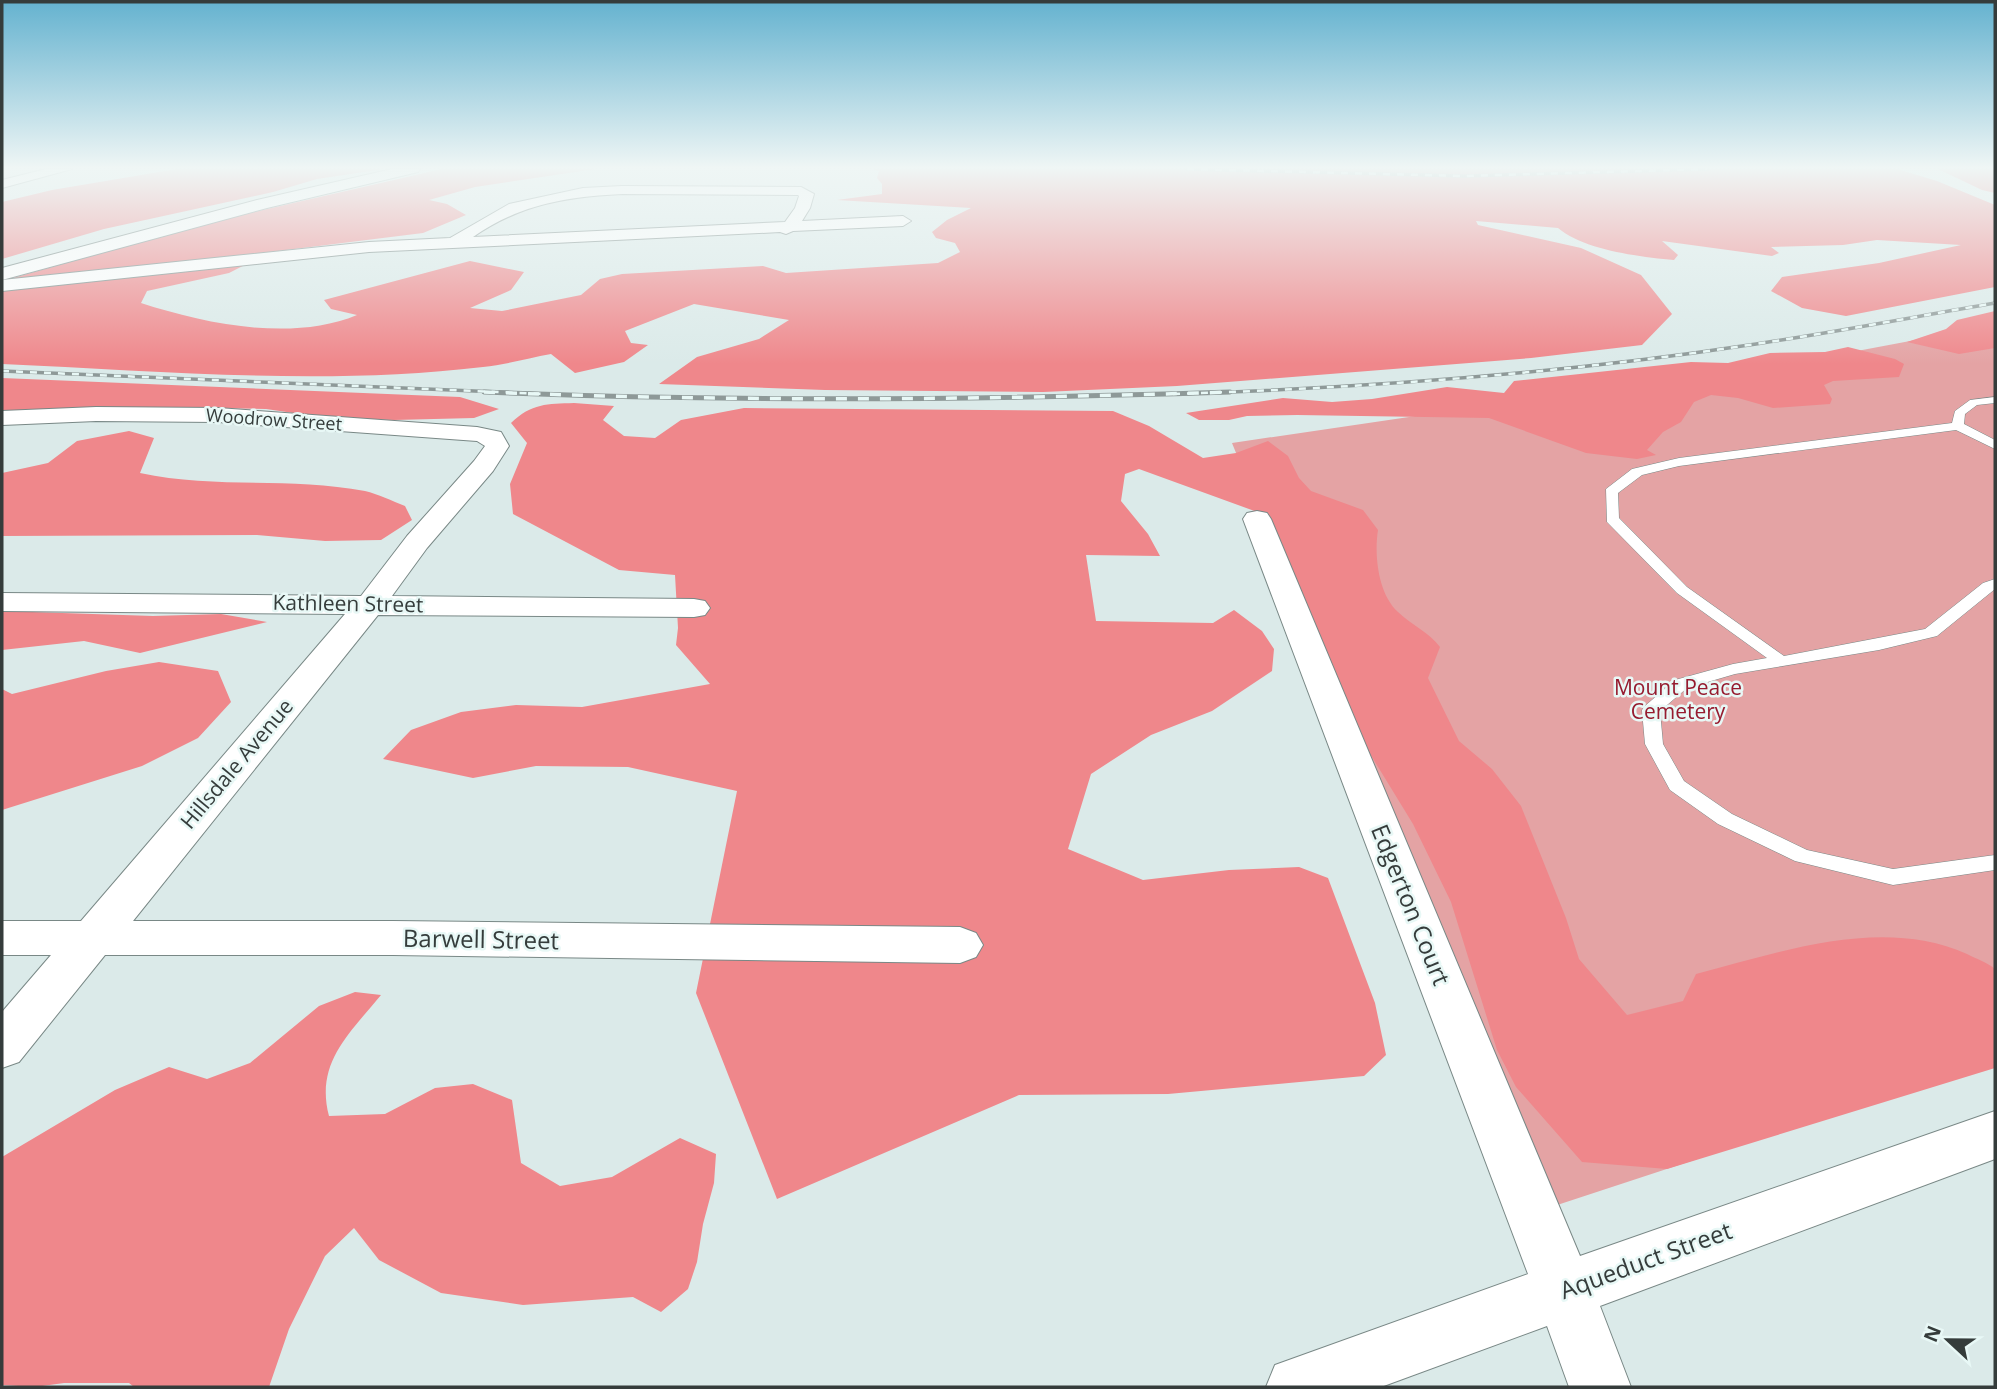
<svg xmlns="http://www.w3.org/2000/svg" width="1997" height="1389" font-family="'Open Sans',sans-serif">
<style>
.green{fill:#e4a3a4}
.forest{fill:#ef878b}
.lines{fill:none;stroke-linecap:round;stroke-linejoin:round}
.lane-casing{stroke:#798886;stroke-width:1}
.street-casing{stroke:#798886;stroke-width:2}
.secondary-casing{stroke:#798886;stroke-width:2}
.lane{fill:#fff;fill-rule:evenodd}
.street{fill:#fff;fill-rule:evenodd}
.secondary{fill:#fff;fill-rule:evenodd}
.rail-far1-casing{stroke:#8e9998;stroke-width:3.5}
.rail-casing{stroke:#8e9998;stroke-width:5}
.rail-far1{stroke:#e8f8f6;stroke-width:2.5;stroke-dasharray:7;stroke-linecap:butt}
.rail{stroke:#e8f8f6;stroke-width:3.5;stroke-dasharray:11;stroke-linecap:butt}
.labels{text-anchor:middle;stroke-width:5;stroke-linejoin:round;paint-order:stroke}
.far-street-label{font-size:18px;fill:#353c3b;stroke:#e8f8f6}
.street-label{font-size:21px;fill:#353c3b;stroke:#e8f8f6}
.park-label{font-size:21px;fill:#961b2f;stroke:#e8f8f6}
.near-street-label{font-size:24px;fill:#353c3b;stroke:#e8f8f6}
</style>
<rect width="100%" height="100%" fill="#dbeae9"/>
<path class="green" d="M1995,325V1061L1542,1210L1232,443L1857,351Z"/>
<path class="forest" d="M177,169H383L317,179L273,192L104,229L2,259V202L52,190Z
M442,169H595L475,187L429,200L447,204L466,215L423,233L270,252L229,273L147,291L141,303C206,324 292,342 357,315L331,309L324,300L470,261L524,272L511,290L470,308L502,311L581,295L600,279L622,274L763,266L786,273L938,263L960,252L955,243L936,238L932,232L947,220L971,208L837,200L882,194V184L877,178L879,171L873,169H1897L1937,181L1995,205V287L1846,316L1802,308L1771,291L1782,277L1879,263L1961,245L1877,240L1843,245L1771,247L1779,253L1772,256L1662,241L1678,255L1674,260C1640,257 1584,250 1558,228L1476,221L1478,225L1581,248L1641,275L1672,314L1642,345L1531,358L1177,386L1043,392L825,390L659,384L697,357L759,339L789,320L694,304L625,331L631,343L648,345L624,362L575,373L551,354C528,358 505,365 483,367C324,386 161,371 2,364V281L223,219Z
M1938,169H1995V193L1982,190Z
M1995,311V348L1959,354L1907,342L1946,329L1957,320Z
M1848,347L1895,359L1904,364L1899,377L1833,381L1824,385L1832,399L1830,404L1773,408L1738,398L1711,395L1694,402L1681,422L1663,432L1647,450L1656,455L1637,459L1586,453L1489,418L1297,415L1247,416L1229,420H1199L1186,413L1283,398L1332,402L1372,399L1447,387L1504,393L1514,381L1691,362L1728,363L1770,353L1825,352Z
M2,378L460,397L499,409L474,418L394,420L328,418L266,409L148,407L2,411Z
M574,403L614,406L603,420L624,436L655,438L681,420L744,408L1113,411L1149,426L1203,458L1236,453L1268,441L1288,456L1299,478L1311,491L1363,510L1378,530C1374,555 1378,594 1398,612C1411,625 1429,632 1440,647L1428,678L1459,741L1492,769L1521,806L1566,918L1579,959L1627,1015L1683,1001L1696,974C1782,952 1881,916 1967,954C1976,959 1987,962 1995,969V1068L1667,1169L1582,1162L1516,1087L1497,1050L1451,902L1413,824L1353,726L1260,513L1139,469L1125,474L1121,501L1148,534L1160,556L1086,555L1096,621L1213,623L1234,610L1262,631L1274,649L1272,671L1212,711L1151,735L1091,774L1068,849L1143,880L1229,870L1299,867L1328,878L1375,1003L1386,1055L1364,1076L1168,1094L1019,1095L777,1199L696,993L737,791L628,767L536,766L473,778L383,759L411,730L461,712L516,705L582,707L710,684L676,645L678,628L675,575L619,570L513,514L510,484L527,443L511,423C532,403 547,404 574,403Z
M129,431L154,438L140,473C214,489 290,477 365,491C378,494 392,501 405,506L412,520L381,540L325,541L257,535L2,536V473L48,463L77,441Z
M2,611L153,616L221,614L267,622L140,653L84,641L2,650Z
M159,662L218,671L231,702L198,738L142,766L2,810V689L12,694L106,671Z
M355,992L381,995C349,1034 315,1063 329,1116L385,1114L435,1088L473,1084L512,1100L521,1163L560,1186L612,1177L680,1138L716,1154L714,1183L703,1224L697,1262L688,1289L661,1312L633,1297L523,1305L441,1293L379,1260L354,1228L325,1256L289,1329L269,1387H134L129,1383H64L35,1387L2,1385V1157L115,1090L169,1067L207,1079L250,1063L319,1006Z"/>
<g class="lines">
<defs>
<path id="lane" d="M1995,397V403L1977,405L1965,414L1964,424L1995,440V449L1956,430L1679,466L1642,475L1618,493L1619,518L1687,587L1784,656L1925,629L1983,583L1995,579V589L1937,636L1879,650L1735,674L1687,688L1660,711L1663,744L1684,781L1732,814L1807,850L1893,869L1995,855V870L1893,885L1795,861L1718,824L1670,790L1645,744L1642,710L1645,706L1675,680L1733,664L1767,658L1677,593L1607,522L1606,489L1632,469L1679,458L1952,423L1955,411L1970,400Z"/>
<path id="street" d="M46,169H72L2,188V180Z
M622,186L801,187L814,194L810,208L802,221L903,216L911,221L903,226L793,231L786,234L780,232L369,252L2,291V280L369,242L450,238L509,204L583,188ZM622,194L798,195L799,196L795,208L785,222L473,237C521,204 565,197 622,194Z
M96,407L218,408L477,427L501,432L509,446L493,471L427,548L392,596L694,599L705,601L710,608L705,615L694,617L378,615L133,921H393L960,927L976,933L983,945L976,957L960,963L393,955H105L19,1062L2,1068V1012L51,955H2V921H81L345,614L2,611V593L361,596L407,536L474,461L485,446L477,441L218,422L96,421L2,425V411Z
M1257,511L1267,513L1271,519L1580,1256L1995,1111V1159L1600,1306L1631,1387H1569L1547,1326L1381,1387H1266L1275,1365L1528,1274L1243,519L1247,513Z"/>
<path id="secondary" d="M392,169H420L418,172L267,208L2,280V268L257,200Z"/>
</defs>
<use href="#lane" class="lane-casing"/>
<use href="#street" class="street-casing"/>
<use href="#secondary" class="secondary-casing"/>
<use href="#lane" class="lane"/>
<use href="#street" class="street"/>
<use href="#secondary" class="secondary"/>
<defs>
<path id="rail-far1" d="M1187,169L1464,176L1707,169
M2,371L545,394
M1173,394C1365,388 1559,374 1749,345C1831,333 1913,317 1995,303"/>
<path id="rail" d="M484,392C733,402 981,400 1230,392"/>
</defs>
<use href="#rail-far1" class="rail-far1-casing"/>
<use href="#rail" class="rail-casing"/>
<use href="#rail-far1" class="rail-far1"/>
<use href="#rail" class="rail"/>
</g>
<linearGradient id="sky" x2="0" y2="1"><stop stop-color="#64b2cf"/><stop offset="0.46" stop-color="#eff6f5"/><stop offset="1" stop-color="#eff6f5" stop-opacity="0"/></linearGradient>
<rect width="1997" height="364" fill="url(#sky)"/>
<g class="labels">
<g class="far-street-label">
<text transform="translate(274 420) rotate(4)" y="6">Woodrow Street</text>
</g>
<g class="street-label">
<text transform="translate(348 604) rotate(1)" y="7">Kathleen Street</text>
<text transform="translate(237 764) rotate(-50)" y="7">Hillsdale Avenue</text>
</g>
<g class="park-label">
<text x="1678" y="695">Mount Peace<tspan x="1678" dy="24">Cemetery</tspan></text>
</g>
<g class="near-street-label">
<text transform="translate(1410 905) rotate(68)" y="8">Edgerton Court</text>
<text transform="translate(481 940) rotate(1)" y="8">Barwell Street</text>
<text transform="translate(1646 1261) rotate(-20)" y="8">Aqueduct Street</text>
</g>
</g>
<rect width="1997" height="1389" fill="none" stroke="#353c3b" stroke-width="7"/>
<g transform="translate(1948 1340) rotate(292)" stroke="#e8f8f6" stroke-width="5" paint-order="stroke">
<path d="M0-5L12 26L0 18L-12 26Z" fill="#353c3b"/>
<text y="-10" font-size="19" font-weight="bold" text-anchor="middle" fill="#353c3b">N</text>
</g>
</svg>
